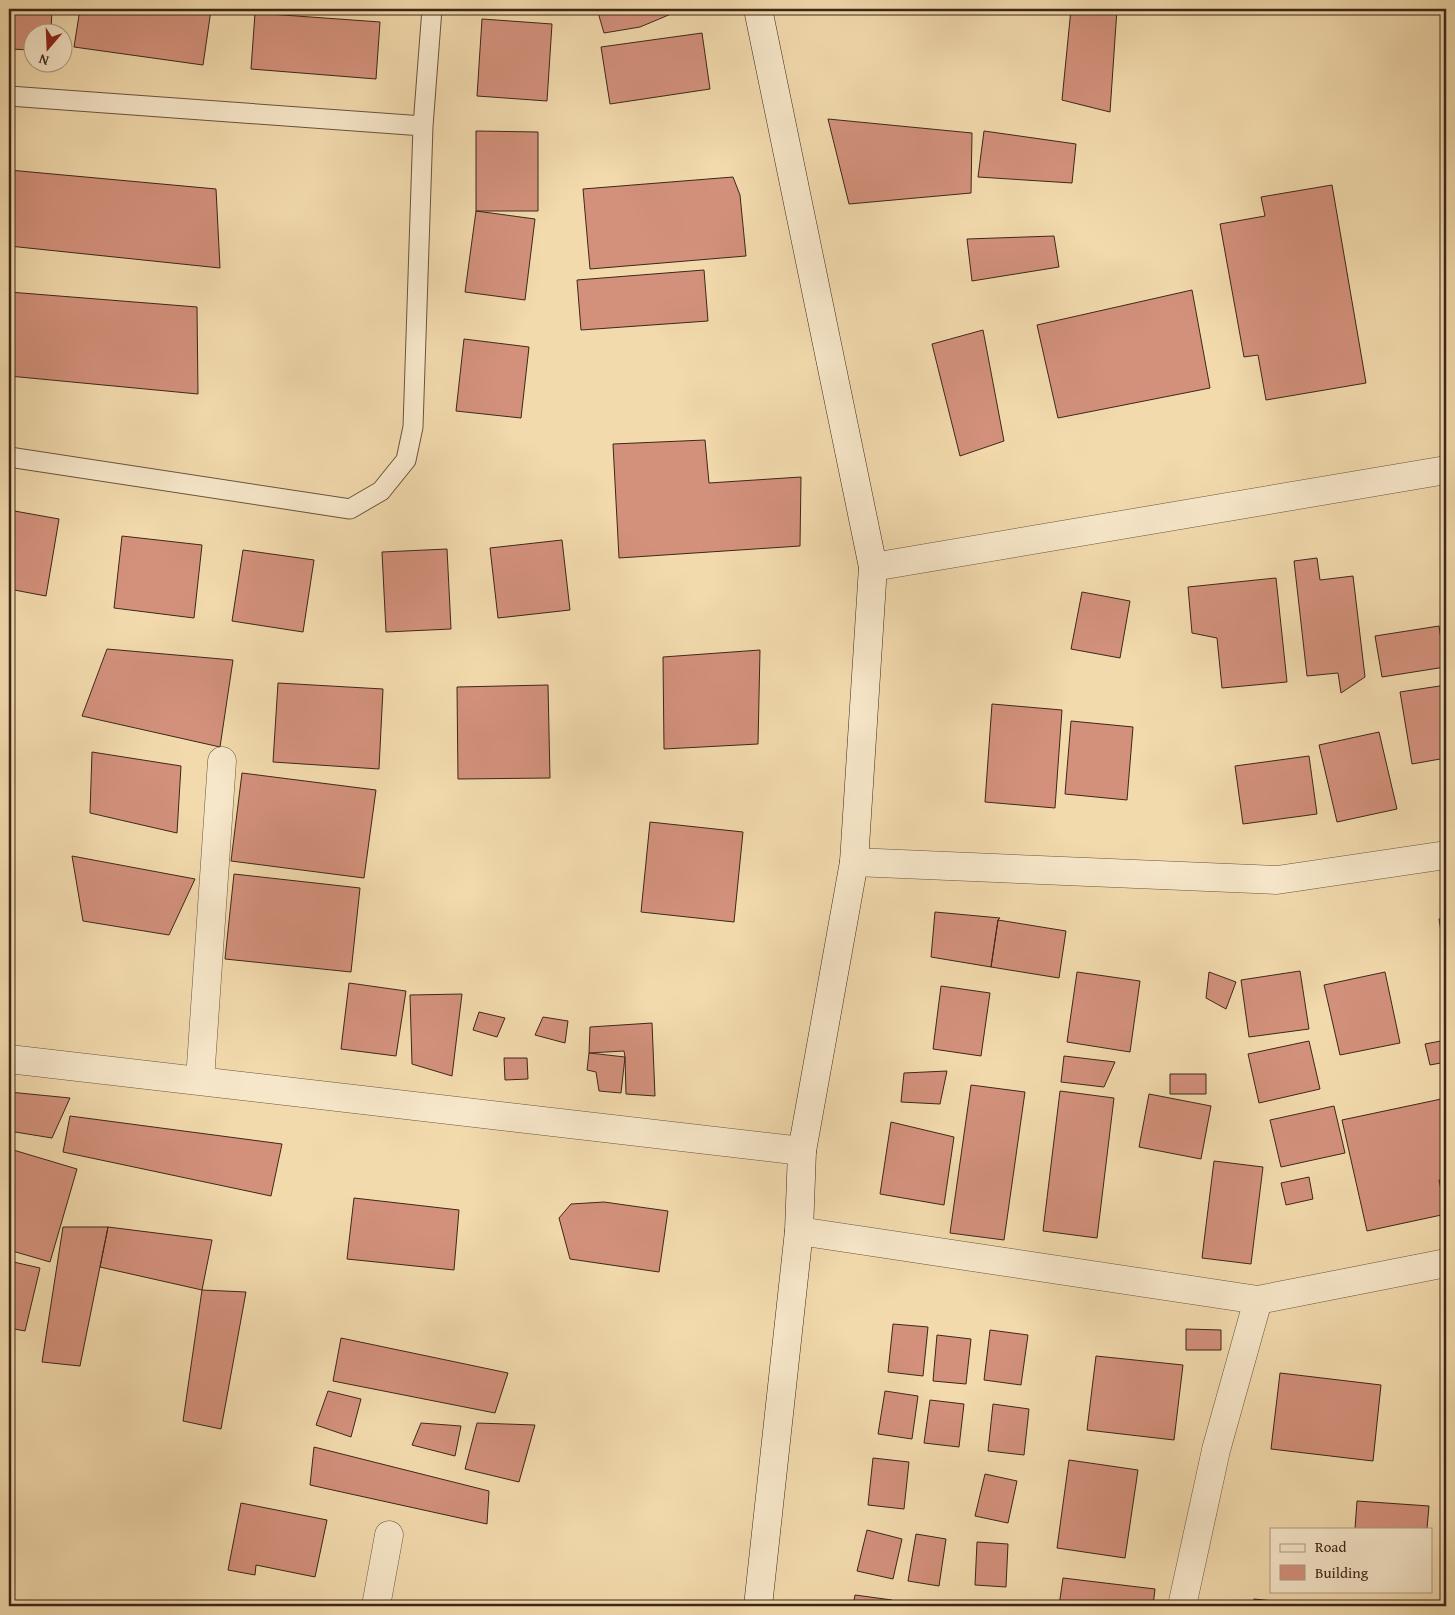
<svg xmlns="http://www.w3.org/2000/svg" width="1455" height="1615" font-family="'Gentium Book Plus',serif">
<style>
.building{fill:#d3917c;stroke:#3d2718}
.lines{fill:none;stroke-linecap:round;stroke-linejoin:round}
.service-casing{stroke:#6a543d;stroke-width:21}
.minor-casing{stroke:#6a543d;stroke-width:29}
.secondary-casing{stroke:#3d2718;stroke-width:29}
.service{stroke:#f7e7ca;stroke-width:19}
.minor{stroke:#f7e7ca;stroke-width:28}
.secondary{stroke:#f7e7ca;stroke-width:28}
</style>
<rect width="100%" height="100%" fill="#f2daad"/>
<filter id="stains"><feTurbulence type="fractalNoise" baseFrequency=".004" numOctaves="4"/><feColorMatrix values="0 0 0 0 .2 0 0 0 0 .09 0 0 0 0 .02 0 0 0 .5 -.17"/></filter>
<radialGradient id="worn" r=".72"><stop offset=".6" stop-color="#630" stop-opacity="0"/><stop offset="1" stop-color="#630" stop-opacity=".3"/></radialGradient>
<path class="building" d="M9,9H52L51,32H32V50L9,49Z
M80,9L211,10L203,65L74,47Z
M597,9H683L640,27L604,33Z
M1071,9H1117L1110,112L1062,100Z
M255,13L380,22L376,79L251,69Z
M482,19L552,24L547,101L477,96Z
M702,33L710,89L610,104L601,47Z
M828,119L972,133L971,193L849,204Z
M476,131L538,132V211H476Z
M984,131L1076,144L1072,183L978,177Z
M9,170L216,189L220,268L9,246Z
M733,177L740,195L746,256L590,269L583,189Z
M1332,185L1366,383L1266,400L1258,355L1244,357L1220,224L1265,216L1261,197Z
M476,211L535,219L525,300L465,292Z
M1054,236L1059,267L972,281L967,239Z
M704,270L708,321L581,330L577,280Z
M1192,290L1210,388L1058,418L1037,325Z
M9,292L197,307L198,394L9,376Z
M983,330L1004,441L960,456L932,344Z
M464,339L529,347L521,418L456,411Z
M705,440L709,483L801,477L800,546L619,558L613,444Z
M9,510L59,519L46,596L9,589Z
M122,536L202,545L194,618L114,608Z
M562,540L570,610L498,618L490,548Z
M447,549L451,629L386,632L382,552Z
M243,550L314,560L303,632L232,621Z
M1317,558L1320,580L1353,576L1365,677L1341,693L1338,673L1307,676L1294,561Z
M1276,578L1287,682L1222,688L1217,638L1192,633L1188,587Z
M1082,592L1130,601L1120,658L1071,649Z
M1439,626L1445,667L1382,677L1375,636Z
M107,649L233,660L220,747L82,716Z
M760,650L758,744L664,749L663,657Z
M278,683L383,689L379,769L273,762Z
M548,685L550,778L458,779L457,687Z
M1446,685V758L1412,764L1400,692Z
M992,704L1062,710L1055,808L985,802Z
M1071,721L1133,727L1127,800L1065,794Z
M1379,732L1397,809L1337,822L1319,745Z
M92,752L181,766L177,833L90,813Z
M1309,756L1317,814L1243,824L1235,766Z
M242,773L376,790L364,878L231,861Z
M650,822L743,832L734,922L641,912Z
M72,856L195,879L169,935L83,921Z
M234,874L360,888L351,972L225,959Z
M935,912L1000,918L998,920L991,967L931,957Z
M1446,918V961L1439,919Z
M998,920L1066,931L1059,978L991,967Z
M1300,971L1309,1029L1249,1037L1241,980Z
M1077,972L1140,981L1130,1052L1067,1042Z
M1209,972L1236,982L1226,1009L1206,998Z
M1385,972L1400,1043L1340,1055L1324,985Z
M349,983L406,991L396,1056L341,1049Z
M941,986L990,993L981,1056L933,1049Z
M462,994L452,1076L412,1064L410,995Z
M479,1012L505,1018L497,1037L473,1030Z
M543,1017L568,1021L565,1043L535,1035Z
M652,1023L655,1096L626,1094L625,1057L624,1051L589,1053L590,1027Z
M1446,1040V1062L1430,1065L1425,1044Z
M1309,1041L1320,1089L1259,1103L1248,1054Z
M589,1053L625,1057L621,1093L599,1091L596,1072L587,1070Z
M1064,1056L1115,1062L1104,1087L1061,1082Z
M504,1058H527L528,1079L505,1080Z
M947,1071L940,1104L901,1102L904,1073Z
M1170,1074H1206V1094H1170Z
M971,1085L1025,1092L1004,1240L950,1233Z
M1060,1091L1114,1098L1097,1238L1043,1231Z
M9,1092L70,1098L52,1138L9,1131Z
M1149,1094L1211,1106L1201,1159L1139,1147Z
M1446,1098V1179L1439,1180L1446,1214L1367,1231L1342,1120Z
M1334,1106L1345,1153L1281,1167L1270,1120Z
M70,1116L282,1144L271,1196L63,1152Z
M891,1122L954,1137L944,1205L880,1194Z
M10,1149L77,1169L50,1262L9,1250Z
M1214,1161L1263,1167L1251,1264L1202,1258Z
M1309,1177L1313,1199L1286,1205L1281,1183Z
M354,1198L459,1210L454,1270L347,1259Z
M604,1202L668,1211L659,1272L570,1259L559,1218L571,1204Z
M63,1227H108L80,1366L42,1362Z
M108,1227L212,1240L202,1290L100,1267Z
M9,1261L40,1268L25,1331L9,1328Z
M202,1290L246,1292L221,1429L183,1421Z
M893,1324L928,1327L923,1376L888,1372Z
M1186,1329L1221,1330V1350H1186Z
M990,1330L1028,1335L1021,1385L984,1380Z
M937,1335L971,1339L966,1384L933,1381Z
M341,1338L508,1373L495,1413L333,1381Z
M1096,1356L1183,1365L1174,1440L1087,1430Z
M1280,1373L1381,1385L1373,1461L1271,1449Z
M328,1391L361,1399L351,1437L316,1425Z
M885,1391L918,1396L912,1439L878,1434Z
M930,1400L964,1404L959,1447L924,1443Z
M993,1404L1029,1409L1024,1455L988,1451Z
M1446,1413V1467L1442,1466Z
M421,1423L461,1426L455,1456L412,1445Z
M477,1423L535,1425L519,1482L465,1469Z
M314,1447L489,1491L487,1524L310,1485Z
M873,1458L909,1462L904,1509L868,1505Z
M1069,1460L1138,1470L1125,1558L1057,1548Z
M985,1474L1017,1481L1008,1523L975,1516Z
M1357,1501L1429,1506L1427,1529H1355Z
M241,1503L327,1520L315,1577L256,1565L255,1575L228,1570Z
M867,1530L902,1539L893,1579L857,1571Z
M916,1534L946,1539L939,1586L908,1581Z
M977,1542L1008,1544L1006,1587L975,1585Z
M1063,1578L1155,1589L1153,1606H1059Z
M855,1595L892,1600L891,1606H853Z
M1254,1599L1323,1606H1253Z
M907,1601L942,1606H906Z"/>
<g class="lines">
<defs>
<path id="service" d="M9,96L423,126
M9,457L350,509L381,491L406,460L413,427L423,126L432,9"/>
<path id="minor" d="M873,567L1446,470
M854,862L1277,880L1446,855
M9,1059L802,1151
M200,1080L222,761
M799,1231L1258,1300L1446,1263
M376,1606L389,1535
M1182,1606L1216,1450L1258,1300"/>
<path id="secondary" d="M758,9L873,567L854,862L802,1151L799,1231L758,1606"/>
</defs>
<use href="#service" class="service-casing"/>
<use href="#minor" class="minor-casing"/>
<use href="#secondary" class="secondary-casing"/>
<use href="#service" class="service"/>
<use href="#minor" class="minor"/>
<use href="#secondary" class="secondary"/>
</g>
<rect width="1455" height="1615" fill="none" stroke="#f2daad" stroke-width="30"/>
<rect x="10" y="10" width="1435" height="1595" fill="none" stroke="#3d2718" stroke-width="2.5"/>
<rect x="15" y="15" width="1425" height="1585" fill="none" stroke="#3d2718"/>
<rect x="1270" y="1528" width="162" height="65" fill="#f7e7ca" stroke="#ad9a83"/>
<rect x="1280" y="1544" width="25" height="8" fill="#f7e7ca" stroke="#ad9a83"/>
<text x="1315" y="1552" font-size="15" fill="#3d2718">Road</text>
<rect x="1280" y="1565" width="25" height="15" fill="#d3917c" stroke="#ad9a83"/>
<text x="1315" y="1578" font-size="15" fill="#3d2718">Building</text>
<g transform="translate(48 48) rotate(199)"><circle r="24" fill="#f7e7ca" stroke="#ad9a83"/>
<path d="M0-4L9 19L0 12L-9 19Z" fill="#8f2418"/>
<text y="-8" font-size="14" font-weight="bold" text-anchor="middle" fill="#3d2718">N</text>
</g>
<rect width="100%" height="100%" filter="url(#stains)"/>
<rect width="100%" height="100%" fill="url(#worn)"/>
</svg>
